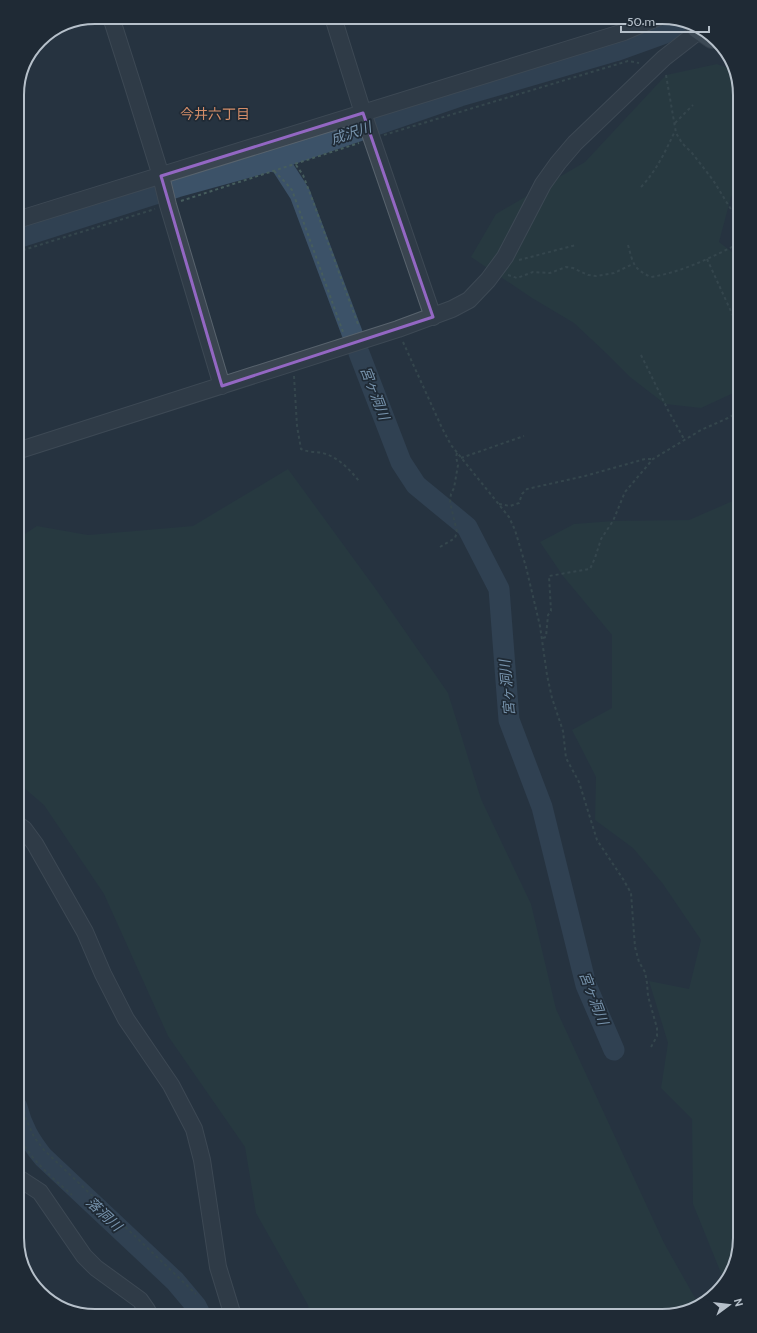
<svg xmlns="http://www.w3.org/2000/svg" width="757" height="1333" font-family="Cabin,'Noto Sans JP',sans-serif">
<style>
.green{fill:#284041}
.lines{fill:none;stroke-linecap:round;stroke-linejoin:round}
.river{stroke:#3c5268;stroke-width:21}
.minor-casing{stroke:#58636d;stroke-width:18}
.major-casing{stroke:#434e59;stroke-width:22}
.path{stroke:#465d5d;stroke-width:2;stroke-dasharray:3 3;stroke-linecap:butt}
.minor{stroke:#3a4550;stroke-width:16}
.major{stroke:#586470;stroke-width:20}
.marked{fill:none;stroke:#9367c3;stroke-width:3;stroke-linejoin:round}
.labels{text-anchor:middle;stroke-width:3.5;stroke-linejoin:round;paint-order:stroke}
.neighbourhood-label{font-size:14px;fill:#d48d68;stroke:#1f2a35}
.water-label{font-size:14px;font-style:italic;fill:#7793ac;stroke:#1f2a35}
.rim{fill:none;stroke:#b6c0ca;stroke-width:2}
</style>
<rect width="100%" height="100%" fill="#263340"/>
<path class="green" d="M717,64L735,71L740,95V186L731,197L719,242L740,258V390L701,408L665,404L630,377L606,353L574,323L532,298L471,257L496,214L585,162L666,75Z
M288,469L375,588L448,693L481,799L531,904L556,1009L664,1243L699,1305L696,1308L662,1316H310L308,1305L256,1213L245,1147L168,1036L104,894L44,805L17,782V539L37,526L88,535L193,526Z
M735,500L740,502V1238L727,1281L725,1283L693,1204L692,1119L661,1088L668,1043L649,981L689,989L701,940L663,884L633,848L595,820L596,777L572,730L612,708V635L563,576L540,542L574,524L613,521L689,520Z"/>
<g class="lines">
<path class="river" d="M271,161L280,163L300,194L352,333
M17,238L177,187L271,161L460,96L615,51L665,33L682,22
M359,353L401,462L416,485L467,527L499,589L509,720L542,807L586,985L614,1050
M17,1107C22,1127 30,1141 43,1157L175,1281L196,1306L201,1316"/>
<defs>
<path id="minor" d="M111,17L133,86L161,176L168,205L222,386
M333,17L363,113L433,317
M17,220L624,32L659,17
M17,451L398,329L452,309L469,300L488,280L505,257L543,184L558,163L575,143L664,58L700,30
M17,824L24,829L35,844L85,932L103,974L126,1019L171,1085L194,1129L202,1160L218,1267L233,1316
M17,1177L40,1192L84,1256L96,1268L140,1300L147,1310L150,1316"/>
<path id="major" d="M696,27L712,38"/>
</defs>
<use href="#minor" class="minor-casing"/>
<use href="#major" class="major-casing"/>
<path class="path" d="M666,75L676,133L682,143L692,153L713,180L740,224
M675,123L693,105
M384,135L628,61L639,63
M296,165L303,175L311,196L359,327
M274,171L286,183L292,190L343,332
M641,187C657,170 665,152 675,131
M181,201L359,143
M628,245C633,263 633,269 651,277C683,272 712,257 740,243
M17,252L155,209
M707,259L740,331
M519,260L576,245
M508,275L517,278L533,272L550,273L566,267L573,268L588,275L596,276L614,273L633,264
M403,342L442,428L451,445L509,517L515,530L526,567L540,626L547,675L552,698L563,731L566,758L579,782L597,840L623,879L631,893L635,947L639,962L645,972L647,983L648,996L657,1028V1036L650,1049
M641,355L668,410L684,439
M294,376L297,426L301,449C309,453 318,451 326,454C340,459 350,470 359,481
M461,458L524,436
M499,504L510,506L519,503L522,494L527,489L585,476L645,459H652
M440,547L455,538L457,532L450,502L451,494L454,488L458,465L456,457L457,453
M543,638L546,637L548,615L551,611L549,576L590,569L595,558L601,539L613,521L625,492L653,459L701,430L728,418L740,411
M17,1076L26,1119L34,1137L44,1150L196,1294
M17,1130C26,1157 52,1177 72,1195"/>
<use href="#minor" class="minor"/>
<use href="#major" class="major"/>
</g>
<path d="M0 0H757V1333H0ZM363,113L433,317L222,386L161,176Z" fill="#263340" fill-opacity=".55" fill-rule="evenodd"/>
<path class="marked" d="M363,113L433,317L222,386L161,176Z"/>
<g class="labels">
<g class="neighbourhood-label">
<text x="215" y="119">今井六丁目</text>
</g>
<g class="water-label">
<text transform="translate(351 133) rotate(-19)" y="5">成沢川</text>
<text transform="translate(375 393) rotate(69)" y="5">宮ヶ洞川</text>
<text transform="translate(507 688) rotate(-95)" y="5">宮ヶ洞川</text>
<text transform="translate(594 998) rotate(69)" y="5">宮ヶ洞川</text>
<text transform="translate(104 1214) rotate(43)" y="5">落洞川</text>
</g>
</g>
<path d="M0 0H757V1333H0ZM95 24H662A71 71 0 0 1 733 95V1238A71 71 0 0 1 662 1309H95A71 71 0 0 1 24 1238V95A71 71 0 0 1 95 24Z" fill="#1f2a35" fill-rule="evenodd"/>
<path class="rim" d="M95 24H662A71 71 0 0 1 733 95V1238A71 71 0 0 1 662 1309H95A71 71 0 0 1 24 1238V95A71 71 0 0 1 95 24Z"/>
<g transform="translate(729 1305) rotate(75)" stroke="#1f2a35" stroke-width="3" paint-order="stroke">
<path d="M0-3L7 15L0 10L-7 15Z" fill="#b6c0ca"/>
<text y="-6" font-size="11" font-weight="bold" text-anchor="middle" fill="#b6c0ca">N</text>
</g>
<path d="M621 26v6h88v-6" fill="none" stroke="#b6c0ca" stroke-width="2"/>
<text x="627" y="26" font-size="12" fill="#b6c0ca" stroke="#1f2a35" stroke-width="3" paint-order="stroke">50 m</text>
</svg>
